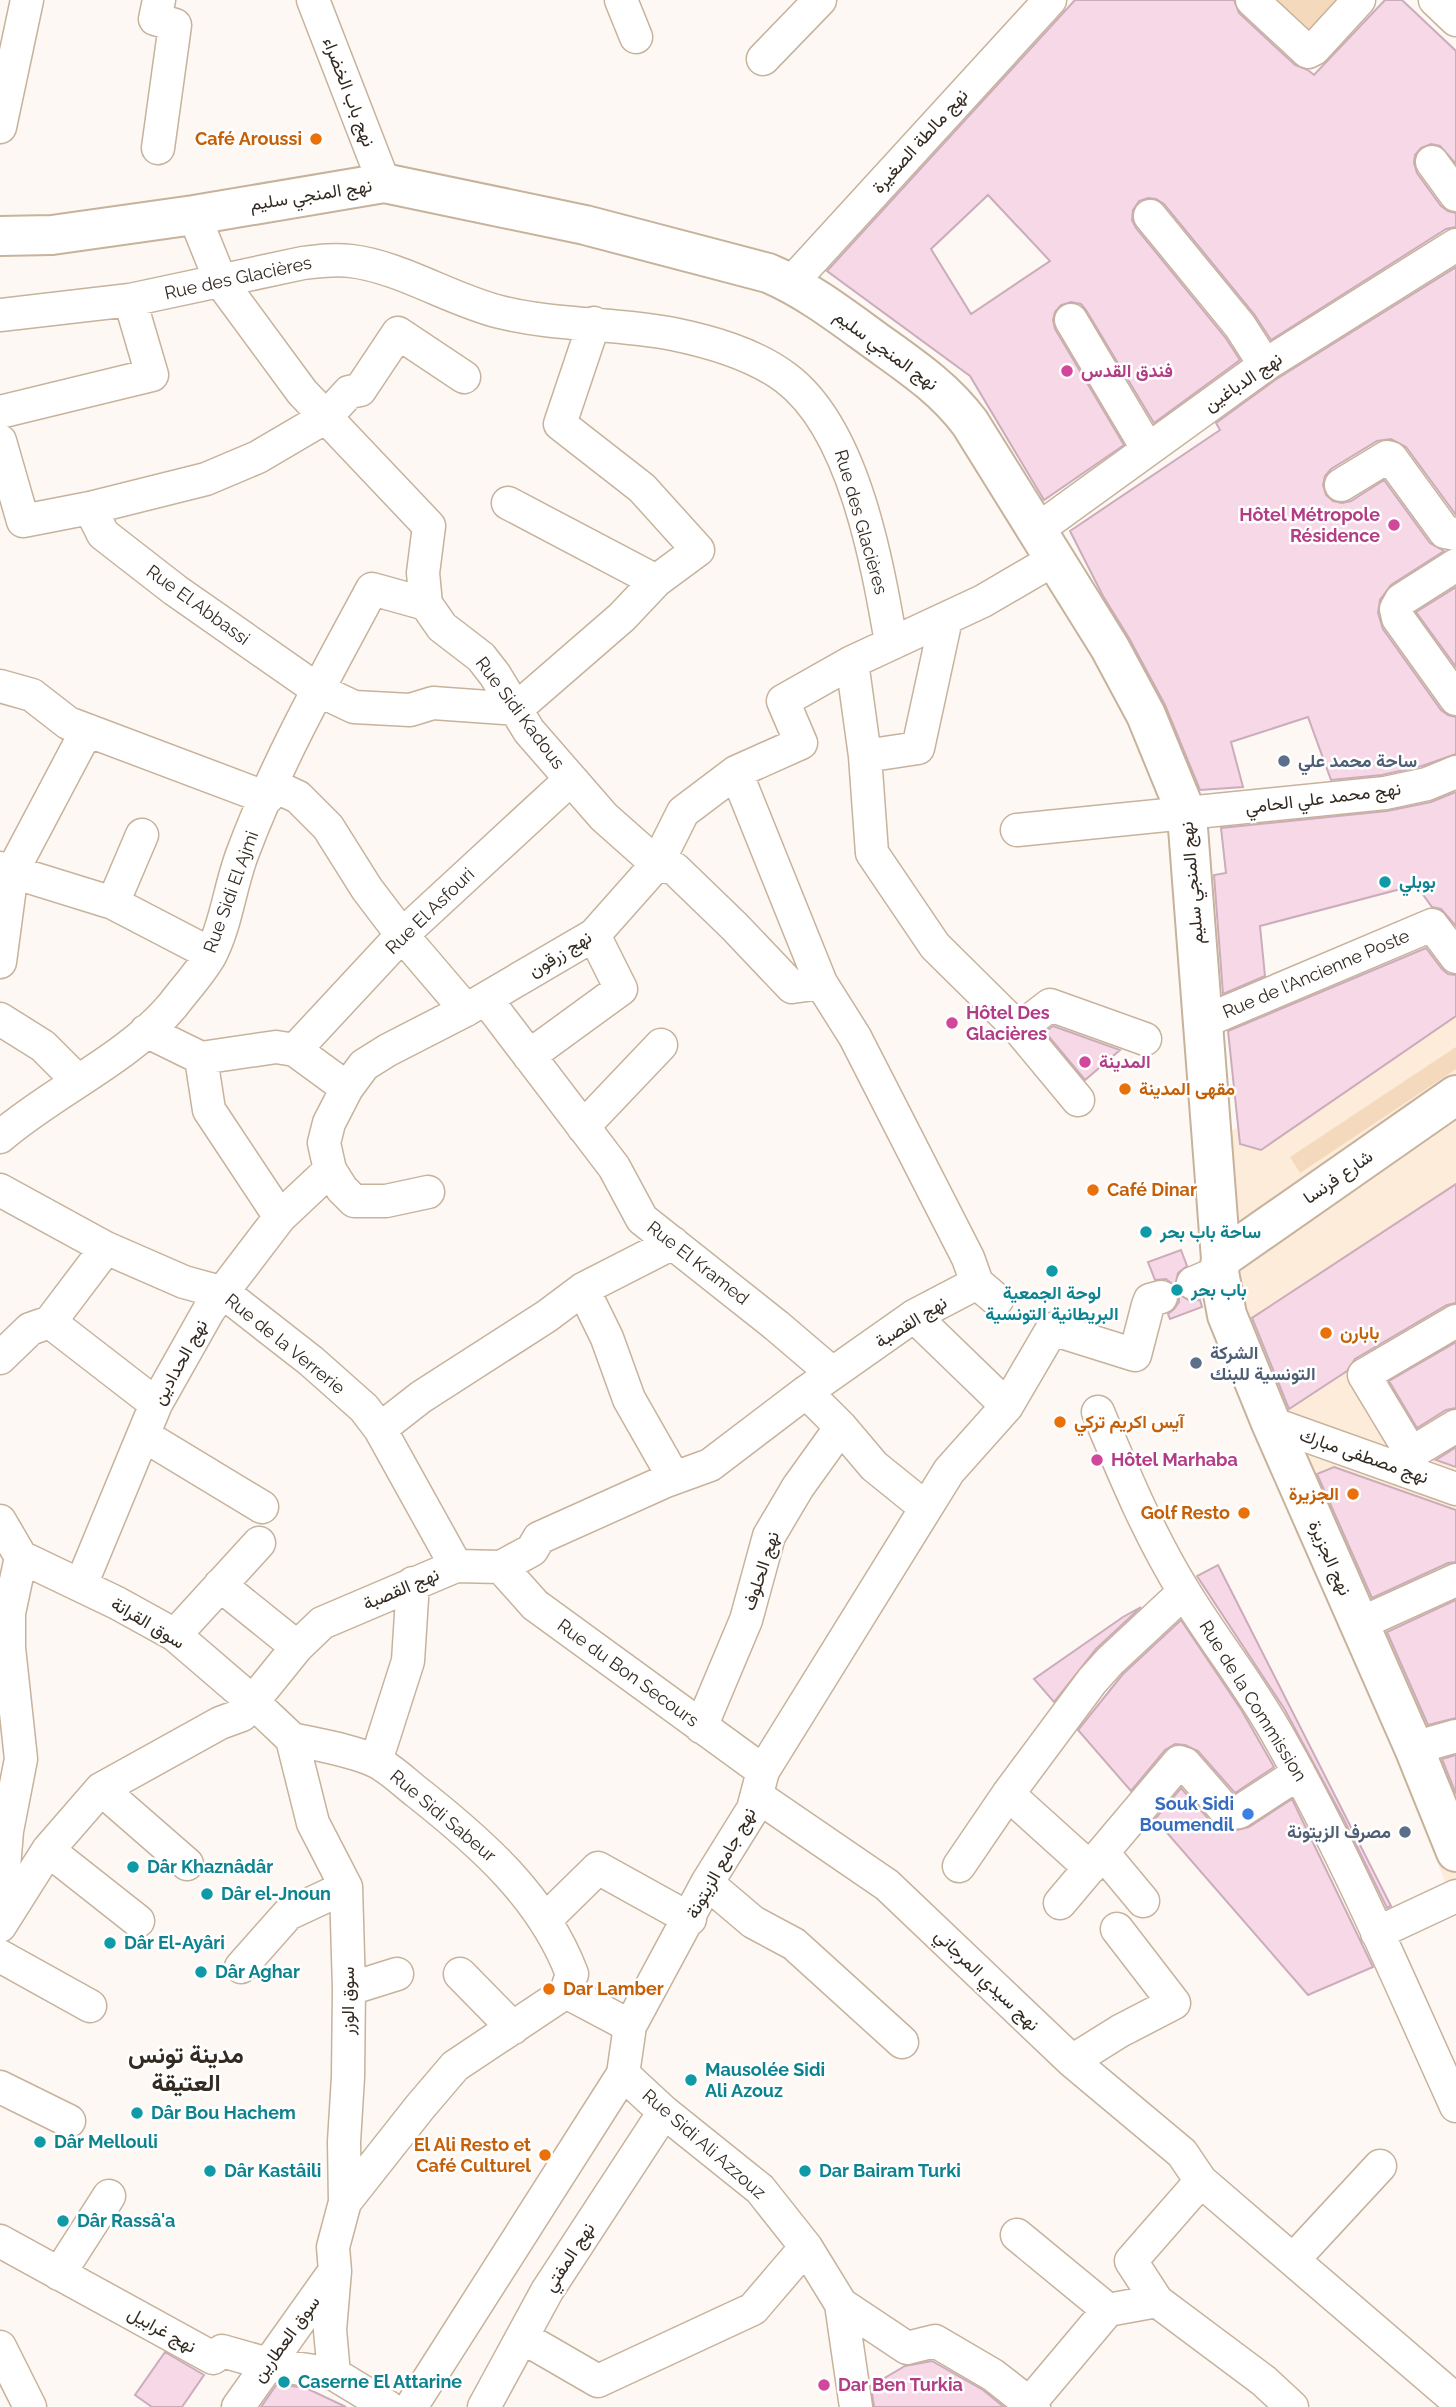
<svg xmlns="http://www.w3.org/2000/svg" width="1456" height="2407" font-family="Raleway,Vazirmatn,sans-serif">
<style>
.built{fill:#fdecda}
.green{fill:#f4d9bc}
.building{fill:#f7d8e6;stroke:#cbacba;stroke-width:2;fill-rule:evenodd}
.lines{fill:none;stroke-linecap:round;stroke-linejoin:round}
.minor-casing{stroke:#c7b29b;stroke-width:35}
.major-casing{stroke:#c7b29b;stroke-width:42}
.minor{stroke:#fff;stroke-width:32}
.major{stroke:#fff;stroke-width:38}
.food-dot{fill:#e8710a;stroke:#fff;stroke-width:2.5}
.hotel-dot{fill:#d1479c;stroke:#fff;stroke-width:2.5}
.service-dot{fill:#5c6f8a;stroke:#fff;stroke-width:2.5}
.culture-dot{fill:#0f9aa8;stroke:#fff;stroke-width:2.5}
.shop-dot{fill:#3f7fe0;stroke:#fff;stroke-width:2.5}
.labels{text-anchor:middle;stroke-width:5;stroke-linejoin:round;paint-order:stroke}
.street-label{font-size:18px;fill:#332a21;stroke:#fff}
.food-label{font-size:18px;font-weight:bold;fill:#c56008;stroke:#fff;text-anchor:start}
.hotel-label{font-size:18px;font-weight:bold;fill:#b23c85;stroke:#fff;text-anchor:start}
.service-label{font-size:18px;font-weight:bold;fill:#4e5e75;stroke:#fff;text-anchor:start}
.culture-label{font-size:18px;font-weight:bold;fill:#0d838f;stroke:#fff;text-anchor:start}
.shop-label{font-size:18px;font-weight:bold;fill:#366cbe;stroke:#fff;text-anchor:end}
.district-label{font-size:24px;font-weight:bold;fill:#332a21;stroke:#fff}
</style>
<rect width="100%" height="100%" fill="#fdf8f4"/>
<path class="built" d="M1456,981V1909L1386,1735L1248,1418L1208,1310L1202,1151Z"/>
<path class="green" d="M1261,0H1348L1308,43Z
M1456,1047V1069L1300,1173L1290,1157Z"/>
<path class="building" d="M1075,0H1234L1239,13L1295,65L1308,70L1314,75L1385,0H1402L1456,51V164L1440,146L1431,144L1421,148L1415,155L1414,163L1417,173L1441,206L1448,211L1456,213V227L1446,229L1271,340L1254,314L1164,204L1156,199L1148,198L1139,201L1133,210L1132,220L1136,228L1225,337L1240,360L1154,423L1086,310L1081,304L1071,302L1061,305L1055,312L1053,320L1055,329L1124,445L1044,500L970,376L827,271ZM988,195L1050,261L971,314L931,249Z
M1456,267V515L1406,447L1391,439L1377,441L1331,469L1325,476L1323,485L1326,495L1333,501L1342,503L1351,501L1384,480L1430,543L1444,551L1391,585L1380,600L1378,613L1383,629L1441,710L1448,715L1456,717V754L1422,766L1382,775L1331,780L1308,717L1231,742L1243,787L1200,790L1165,705L1129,638L1103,596L1070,531L1220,430L1216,423L1275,380Z
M1456,587V667L1416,612Z
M1456,792V926L1441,909L1432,907L1416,885L1260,926L1265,976L1223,994L1214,875L1226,873L1221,828L1387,811L1431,802Z
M1426,948L1442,969L1448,974L1456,975V1016L1261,1150L1240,1144L1228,1031Z
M1053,1026L1120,1050L1085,1080L1045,1032Z
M1456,1184V1303L1447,1305L1355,1359L1347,1371L1289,1409L1252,1318Z
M1181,1250L1187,1266L1178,1273L1175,1286L1166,1279L1155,1280L1148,1262Z
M1179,1294L1190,1301L1200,1300L1202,1307L1170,1319L1168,1314L1174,1309L1179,1302Z
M1456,1342V1408L1446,1410L1417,1428L1389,1381Z
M1456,1447V1467L1436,1460Z
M1334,1467L1456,1510V1562L1448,1563L1372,1598L1317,1474Z
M1218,1565L1391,1906L1387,1908L1344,1820L1285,1710L1197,1576Z
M1456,1600V1718L1428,1725L1387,1632Z
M1141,1607L1096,1649L1054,1702L1034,1679L1123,1617Z
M1181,1620L1242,1711L1274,1767L1235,1793L1198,1751L1185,1745L1175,1744L1165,1750L1131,1791L1078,1730L1123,1674Z
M1456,1755V1794L1442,1759Z
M1181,1788L1213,1824L1224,1830L1233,1831L1249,1827L1292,1799L1373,1967L1308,1995L1155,1819Z
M165,2352L204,2375L182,2407H152L135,2395Z
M932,2361L983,2390L1004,2407H874L871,2386L905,2366Z
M277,2384L306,2388L346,2407H261Z"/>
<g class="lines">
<defs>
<path id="minor" d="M313,0L384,183
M621,0L636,37
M1252,0L1308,52L1314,49L1359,0
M1435,0L1456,20
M763,59L820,0
M0,127L27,0
M158,148L175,25L155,19L159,0
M1432,162L1456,195
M194,215L221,282L302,392L429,526L423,573L426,604L442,627L481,657L495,675L529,731L604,817L657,864L675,869L734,926L792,987L821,983
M1150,216L1240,326L1265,365
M791,283L1050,0
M0,315L130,300L303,263C319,261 335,259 351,261C401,267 451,300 500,312C557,326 616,323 673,334C712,342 754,354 786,378C854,429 877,562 891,642
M1071,320L1147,448
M0,412L152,375L130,300
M0,441L23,521L90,508L206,479L258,457L326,417L349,392L360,390L398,333L464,377
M1341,485L1387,457L1391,458L1445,532L1456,534
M508,503L656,581
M90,508L103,534L175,590L318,690L354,707L410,710L433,703L516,709L622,617L656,581L698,550L642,488L560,424L594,323
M1037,530L1265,365L1456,245
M1055,559L983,601L852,662L865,756L872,853L935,946L1019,1029L1078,1100
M1456,565L1401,600L1396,609L1398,618L1456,699
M0,686L32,695L68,723L267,798
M865,756L918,748L946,619
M736,772L821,983L855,1037L968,1258L977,1283L997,1300
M272,785L298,797L328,827L367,889L402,935L466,1010
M1017,830L1385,793L1427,784L1456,772
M0,868L113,903L211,954
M113,903L142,835
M0,962L12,872L87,730
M486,999L614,1167L642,1219L777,1326L832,1373
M0,1019L43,1046L78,1081
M1203,1022L1432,925L1456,957
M1019,1029L1050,1005L1145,1039
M146,1031L201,1058L276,1047L295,1050L347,1088
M295,1050L402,935L571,779
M529,1056L621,989L594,935
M201,1058L209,1110L280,1217
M583,1127L661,1045
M0,1137C53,1091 128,1059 173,1005C185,989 202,971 211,954C227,922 230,885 243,852C277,761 326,675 372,589L426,604
M0,1190L106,1248L184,1282L224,1293L311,1361L364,1408L380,1429L456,1566
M428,1192L386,1201H354L342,1189L330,1170L324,1143L329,1123L347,1088L364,1065L388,1050L466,1010L594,935L657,864L683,812L736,772L801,743L783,701L852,662
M1193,1283L1219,1272
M583,1289L607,1338L629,1399L674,1478
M914,1316L1007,1406
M50,1322L156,1404
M0,1358L30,1329L50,1322L106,1248
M806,1392L841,1427L874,1466L926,1508
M1098,1412C1124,1474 1149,1535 1185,1593C1215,1642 1252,1688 1280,1739C1347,1857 1400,1983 1456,2106
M1271,1423L1456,1489
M380,1429L421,1397L547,1316L583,1289L673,1243
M143,1435L262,1507
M1411,1453L1364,1375L1456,1321
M1395,1463L1456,1426
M0,1521L21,1557L9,1613V1648L21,1759L7,1831L0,1916
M21,1557L117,1603L175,1635L253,1702L292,1739L313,1823L346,1887L349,1989L348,2077L344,2142L345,2202L333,2247L335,2271L330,2330L334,2374
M501,1567L535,1605L763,1771
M81,1585L156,1404L209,1310L280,1217L330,1170
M220,1585L297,1647
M1359,1624L1456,1580
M175,1635L259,1543
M701,1727L746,1620L769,1536L798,1487L841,1427
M292,1739C318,1745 351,1750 375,1761C390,1768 405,1783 418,1793C481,1843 543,1897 572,1974L566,1992L630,2026
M1414,1748L1456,1736
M376,1761L408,1661L413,1583
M101,1789L187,1864
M1008,1794L1090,1868
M757,1796L887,1885L1072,2061L1182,2153L1201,2181L1456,2400
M48,1850L138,1921
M1103,1853L1143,1901
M959,1866L1008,1794L1092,1681L1110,1661L1184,1592
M707,1883L753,1922L794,1944L902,2042
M1060,1903L1179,1762L1185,1764L1226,1811L1231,1813L1239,1812L1299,1773
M545,1920L598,1868L690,1919
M0,1926L48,1850L101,1789L220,1723L242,1715L297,1647L322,1623L456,1566L501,1567L532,1550L539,1538L666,1481L710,1465L806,1392L914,1316L977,1283
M1377,1933L1456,1896
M0,1956L90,2006
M241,1967L288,1914L346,1887
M460,1974L513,2028
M349,1989L397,1974
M1072,2061L1120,2031L1174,2003L1117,1929
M623,2074L664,2112L760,2189L806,2247L841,2304L856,2407
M0,2087L69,2121
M345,2202L420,2107L455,2066L566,1992
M1017,2235L1108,2310
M0,2241L213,2358L222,2351L268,2364L334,2374L388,2407
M1293,2260L1380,2166
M59,2274L109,2196
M1157,2301L1131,2261L1201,2181
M841,2304L907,2348L935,2341L993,2375L1034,2407
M522,2337L598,2381L753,2309L806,2247
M0,2347L30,2407
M1029,2404L1108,2310L1157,2301L1264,2381L1292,2407
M238,2407L334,2272
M411,2407L623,2074L630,2026L707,1883L753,1809L763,1771L949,1471L1007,1406L1052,1329L1135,1355L1148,1305L1150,1300L1161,1297
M484,2407L547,2291L664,2112"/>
<path id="major" d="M0,236L52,235L194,215L384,183L585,225L768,273C806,289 840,315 873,339C909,365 943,387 970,423L1110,648L1146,715L1187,815L1221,1259L1219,1272L1227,1315L1271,1423L1414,1748L1456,1852
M1221,1259L1456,1095"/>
</defs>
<use href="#minor" class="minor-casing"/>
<use href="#major" class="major-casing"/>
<use href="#minor" class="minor"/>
<use href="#major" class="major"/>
</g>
<g class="food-dot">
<circle cx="316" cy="139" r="7"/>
<circle cx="1125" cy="1089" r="7"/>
<circle cx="1093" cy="1190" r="7"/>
<circle cx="1326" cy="1333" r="7"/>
<circle cx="1060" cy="1422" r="7"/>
<circle cx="1353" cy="1494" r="7"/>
<circle cx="1244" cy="1513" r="7"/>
<circle cx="549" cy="1989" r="7"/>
<circle cx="545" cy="2155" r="7"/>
</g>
<g class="hotel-dot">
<circle cx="1067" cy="371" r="7"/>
<circle cx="1394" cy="525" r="7"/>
<circle cx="952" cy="1023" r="7"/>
<circle cx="1085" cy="1062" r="7"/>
<circle cx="1097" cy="1460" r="7"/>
<circle cx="824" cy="2385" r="7"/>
</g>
<g class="service-dot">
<circle cx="1284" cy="761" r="7"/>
<circle cx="1196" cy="1363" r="7"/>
<circle cx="1405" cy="1832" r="7"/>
</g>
<g class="culture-dot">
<circle cx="1385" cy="882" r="7"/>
<circle cx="1146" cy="1232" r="7"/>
<circle cx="1052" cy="1271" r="7"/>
<circle cx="1177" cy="1290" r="7"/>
<circle cx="133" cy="1867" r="7"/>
<circle cx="207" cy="1894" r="7"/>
<circle cx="110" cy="1943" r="7"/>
<circle cx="201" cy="1972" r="7"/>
<circle cx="691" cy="2080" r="7"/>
<circle cx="137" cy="2113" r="7"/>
<circle cx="40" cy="2142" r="7"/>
<circle cx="210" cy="2171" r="7"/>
<circle cx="805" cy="2171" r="7"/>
<circle cx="63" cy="2221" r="7"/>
<circle cx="284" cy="2382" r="7"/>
</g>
<circle class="shop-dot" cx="1248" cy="1814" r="7"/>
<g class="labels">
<g class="street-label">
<text transform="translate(349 92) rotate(69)" y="6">نهج باب الخضراء</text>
<text transform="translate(920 141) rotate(-48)" y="6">نهج مالطة الصغيرة</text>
<text transform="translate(311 195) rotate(-9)" y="6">نهج المنجي سليم</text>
<text transform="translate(238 278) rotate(-12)" y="6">Rue des Glacières</text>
<text transform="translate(886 350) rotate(36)" y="6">نهج المنجي سليم</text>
<text transform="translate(1243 382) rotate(-34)" y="6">نهج الدباغين</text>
<text transform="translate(861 522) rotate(74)" y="6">Rue des Glacières</text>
<text transform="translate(198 605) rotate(36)" y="6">Rue El Abbassi</text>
<text transform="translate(520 713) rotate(53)" y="6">Rue Sidi Kadous</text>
<text transform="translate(1323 798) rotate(-7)" y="6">نهج محمد علي الحامي</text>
<text transform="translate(1192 883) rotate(-95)" y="6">نهج المنجي سليم</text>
<text transform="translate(231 892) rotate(-70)" y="6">Rue Sidi El Ajmi</text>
<text transform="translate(430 911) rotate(-44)" y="6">Rue El Asfouri</text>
<text transform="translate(560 954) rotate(-32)" y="6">نهج زرقون</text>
<text transform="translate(1316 974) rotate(-23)" y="6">Rue de l'Ancienne Poste</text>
<text transform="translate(1338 1177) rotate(-35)" y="6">شارع فرنسا</text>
<text transform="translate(698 1263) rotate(38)" y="6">Rue El Kramed</text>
<text transform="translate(911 1322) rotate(-32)" y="6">نهج القصبة</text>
<text transform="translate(285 1344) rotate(39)" y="6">Rue de la Verrerie</text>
<text transform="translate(180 1362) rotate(-61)" y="6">نهج الحدادين</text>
<text transform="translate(1364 1456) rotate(19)" y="6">نهج مصطفى مبارك</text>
<text transform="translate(1330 1558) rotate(66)" y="6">نهج الجزيرة</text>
<text transform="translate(761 1571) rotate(-72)" y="6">نهج الحلوف</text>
<text transform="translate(401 1589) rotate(-23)" y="6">نهج القصبة</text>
<text transform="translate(148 1623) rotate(31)" y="6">سوق القرانة</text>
<text transform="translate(628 1673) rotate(36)" y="6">Rue du Bon Secours</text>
<text transform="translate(1253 1701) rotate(58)" y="6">Rue de la Commission</text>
<text transform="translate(443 1816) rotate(40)" y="6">Rue Sidi Sabeur</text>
<text transform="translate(721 1863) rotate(-61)" y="6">نهج جامع الزيتونة</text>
<text transform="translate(987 1980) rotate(44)" y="6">نهج سيدي المرجاني</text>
<text transform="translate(348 2001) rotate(-90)" y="6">سوق الوزر</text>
<text transform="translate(704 2144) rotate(41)" y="6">Rue Sidi Ali Azzouz</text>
<text transform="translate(569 2257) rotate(-57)" y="6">نهج المفتي</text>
<text transform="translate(162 2330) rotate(29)" y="6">نهج غرابيل</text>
<text transform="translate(286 2339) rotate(-54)" y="6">سوق العطارين</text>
</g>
<g class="food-label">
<text x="302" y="145" text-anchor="end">Café Aroussi</text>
<text x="1139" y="1095">مقهى المدينة</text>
<text x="1107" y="1196">Café Dinar</text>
<text x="1340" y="1339">بابارن</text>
<text x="1074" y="1428">آيس اكريم تركي</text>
<text x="1339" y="1500" text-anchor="end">الجزيرة</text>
<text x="1230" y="1519" text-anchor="end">Golf Resto</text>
<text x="563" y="1995">Dar Lamber</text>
<text x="531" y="2151" text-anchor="end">El Ali Resto et<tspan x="531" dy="21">Café Culturel</tspan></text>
</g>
<g class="hotel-label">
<text x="1081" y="377">فندق القدس</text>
<text x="1380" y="521" text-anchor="end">Hôtel Métropole<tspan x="1380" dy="21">Résidence</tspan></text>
<text x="966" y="1019">Hôtel Des<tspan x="966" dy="21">Glacières</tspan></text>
<text x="1099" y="1068">المدينة</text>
<text x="1111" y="1466">Hôtel Marhaba</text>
<text x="838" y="2391">Dar Ben Turkia</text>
</g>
<g class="service-label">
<text x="1298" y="767">ساحة محمد علي</text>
<text x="1210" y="1359">الشركة<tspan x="1210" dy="21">التونسية للبنك</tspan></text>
<text x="1391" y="1838" text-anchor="end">مصرف الزيتونة</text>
</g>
<g class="culture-label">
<text x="1399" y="888">بوبلي</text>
<text x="1160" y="1238">ساحة باب بحر</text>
<text x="1191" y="1296">باب بحر</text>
<text x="1052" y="1299" text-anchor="middle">لوحة الجمعية<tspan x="1052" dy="21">البريطانية التونسية</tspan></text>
<text x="147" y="1873">Dâr Khaznâdâr</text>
<text x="221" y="1900">Dâr el-Jnoun</text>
<text x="124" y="1949">Dâr El-Ayâri</text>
<text x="215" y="1978">Dâr Aghar</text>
<text x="705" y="2076">Mausolée Sidi<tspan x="705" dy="21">Ali Azouz</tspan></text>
<text x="151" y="2119">Dâr Bou Hachem</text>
<text x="54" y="2148">Dâr Mellouli</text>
<text x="224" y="2177">Dâr Kastâili</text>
<text x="819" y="2177">Dar Bairam Turki</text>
<text x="77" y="2227">Dâr Rassâ'a</text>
<text x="298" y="2388">Caserne El Attarine</text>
</g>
<g class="shop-label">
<text x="1234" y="1810">Souk Sidi<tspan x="1234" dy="21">Boumendil</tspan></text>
</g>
<g class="district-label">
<text x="186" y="2063">مدينة تونس<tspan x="186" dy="28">العتيقة</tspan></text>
</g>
</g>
</svg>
